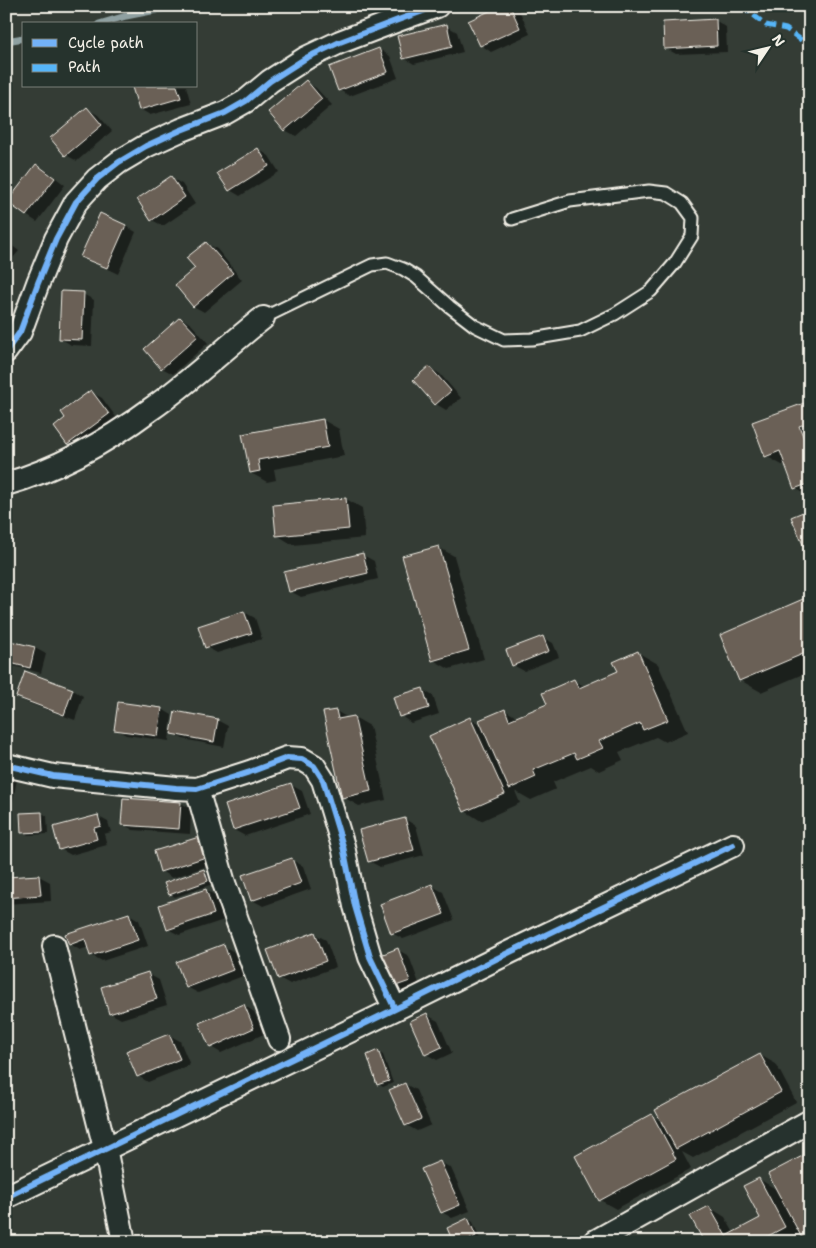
<svg xmlns="http://www.w3.org/2000/svg" width="816" height="1248" font-family="'Shantell Sans',sans-serif">
<style>
.shadow{fill:#0007}
.lines{fill:none;stroke-linecap:round;stroke-linejoin:round}
.stream{stroke:#8fa0a1;stroke-width:7}
.building{fill:#6b6057;stroke:#f4f1e8}
.service-casing{stroke:#f4f1e8;stroke-width:15}
.minor-casing{stroke:#f4f1e8;stroke-width:26}
.service{stroke:#26332d;stroke-width:11}
.minor{stroke:#26332d;stroke-width:22}
.quiet{stroke:#56b5f8;stroke-width:5;stroke-dasharray:10 5;stroke-linecap:butt}
.cycleway-casing{stroke:#26332d;stroke-width:9}
.cycleway{stroke:#73b2f8;stroke-width:6}
</style>
<rect width="100%" height="100%" fill="#343c35"/>
<filter id="ink" filterUnits="userSpaceOnUse"><feTurbulence type="fractalNoise" baseFrequency=".02" numOctaves="2"/><feDisplacementMap in="SourceGraphic" scale="10" xChannelSelector="R" yChannelSelector="G"/><feConvolveMatrix kernelMatrix="1 2 1 2 8 2 1 2 1" color-interpolation-filters="sRGB"/></filter>
<g filter="url(#ink)">
<path class="shadow" d="M503,6H512L519,10L530,34L491,52L481,45Z
M553,6H579L562,11Z
M715,20L726,27L727,52L676,54L665,48Z
M447,26L457,32L463,52L414,64L404,58Z
M379,49L390,56L398,78L350,96L339,90Z
M306,82L316,88L332,105L296,136L285,130L270,112Z
M139,86H186L191,104L150,115L140,109Z
M87,109L98,115L112,131L77,161L66,155Z
M258,149L269,156L279,172L240,196L230,190Z
M36,165L47,171L65,185L37,222L26,215Z
M171,178L182,184L195,204L163,226L152,220Z
M100,215L126,226L136,232L118,274L93,262Z
M6,241L19,251L6,266Z
M206,243L217,249L242,280L204,312L193,306L197,268Z
M83,294L94,300L92,346L71,345L60,338Z
M181,318L191,324L208,343L173,374L162,368Z
M429,367L440,374L461,398L446,410L436,404Z
M91,392L102,398L119,421L79,450L68,444L67,418Z
M810,402V497L795,488L786,464L782,465L766,456Z
M323,420L339,429L344,456L274,469L276,480L267,482L251,473L244,435Z
M346,499L362,508L365,538L293,545L277,535Z
M803,514L808,517L810,520V555H809Z
M438,547L454,556L484,659L449,669L433,660Z
M363,555L374,561L378,579L301,597L290,591Z
M810,597V671L761,692L740,680Z
M244,612L255,618L262,639L217,653L206,647Z
M542,637L553,643L559,657L524,671L513,665Z
M6,641L35,648L46,654L41,673L6,664Z
M637,652L658,664L688,732L665,742L656,737L619,752L623,760L599,771L591,766L553,782L556,789L531,800L515,791L520,803L481,821L465,811L470,719L483,726L505,710L518,718L549,704L574,680L585,687L619,672Z
M73,690L83,696L75,720L28,703L17,697Z
M423,690L433,696L439,714L411,723L401,716Z
M162,709L172,715L170,731L217,720L228,726L224,747L183,739L170,732L169,741L126,735L115,729Z
M336,711L348,718L354,717L370,726L386,800L359,806L343,797Z
M6,772L17,779L13,801L6,800Z
M291,785L302,791L310,814L245,836L234,830L226,806Z
M181,803L191,809L190,834L133,830L123,824Z
M42,813L47,816L48,834L28,835L23,832Z
M97,816L108,822L111,832L104,834L107,845L71,855L60,849Z
M405,819L416,826L424,855L380,867L369,861Z
M199,838L210,844L216,863L172,878L161,871Z
M292,860L303,866L311,889L263,906L252,900Z
M204,871L209,874L213,884L175,897L170,894Z
M39,876L50,882L51,901L6,904V878Z
M432,886L443,892L454,920L403,939L392,933Z
M206,890L216,896L224,920L179,935L168,929Z
M129,914L139,920L148,946L102,961L91,955L89,947L80,950L70,944Z
M315,934L326,940L336,967L290,984L279,978Z
M224,946L234,952L243,976L198,993L187,987Z
M398,950L409,956L420,986L404,992L394,986Z
M148,974L159,980L167,1005L121,1019L110,1013Z
M244,1005L254,1012L264,1034L221,1053L211,1047Z
M427,1015L438,1021L452,1053L437,1060L426,1054Z
M169,1035L180,1041L190,1065L148,1082L138,1076Z
M378,1052L383,1055L393,1083L383,1087L378,1084Z
M760,1055L776,1064L796,1102L693,1158L682,1152L691,1169L616,1209L600,1200L652,1116L662,1122Z
M405,1084L416,1090L431,1125L417,1131L406,1125Z
M440,1162L451,1168L470,1211L452,1218L442,1212Z
M759,1179L779,1191L802,1235L790,1242H706L709,1207L725,1217L734,1233L762,1219Z
M468,1219L473,1222L480,1239L474,1242H455Z"/>
<g class="lines">
<path class="stream" d="M99,24L126,16L176,6
M6,41L24,38"/>
</g>
<path class="building" d="M500,6H510L520,28L480,46L468,21Z
M716,19L717,46L664,49L663,22Z
M447,24L452,47L403,59L397,36Z
M379,48L388,72L338,91L329,67Z
M306,80L322,99L284,131L268,112Z
M134,86H177L181,98L139,110L132,87Z
M87,107L102,125L65,156L50,138Z
M258,148L269,166L229,191L217,173Z
M36,164L55,178L26,216L7,202Z
M171,176L185,197L151,221L137,199Z
M100,213L126,225L107,268L80,257Z
M206,242L233,273L193,307L175,285L195,268L186,258Z
M61,291L84,292L82,340L59,339Z
M180,317L198,336L161,369L144,349Z
M429,366L451,391L435,405L413,380Z
M91,390L109,414L67,445L54,427L65,418L61,412Z
M810,401V422L799,426L810,453V483L794,489L780,451L765,457L752,422Z
M323,419L328,447L258,460L260,471L250,473L242,434Z
M346,498L349,529L276,536L273,505Z
M803,512L810,528V555L808,556L791,517Z
M439,546L469,650L432,661L402,556Z
M363,553L368,573L289,592L284,572Z
M810,596V651L739,681L720,635Z
M244,611L252,633L205,648L198,626Z
M543,636L549,651L512,666L506,650Z
M6,640L35,647L30,668L6,662Z
M638,651L668,720L643,730L640,723L599,741L603,748L577,759L574,753L533,770L536,777L509,789L479,720L505,709L509,720L547,704L542,693L574,679L579,688L618,671L613,662Z
M25,671L73,689L64,715L16,697Z
M423,688L429,708L399,717L393,697Z
M118,702L162,708L158,736L114,730Z
M336,710L338,719L354,716L371,791L342,798L323,712Z
M175,711L218,719L214,742L171,734Z
M470,717L505,794L464,812L429,736Z
M291,783L300,808L233,830L225,805Z
M123,798L181,802L179,829L121,825Z
M42,812L43,832L21,833L20,813Z
M98,815L101,826L94,828L97,839L59,850L53,827Z
M405,818L414,850L368,862L359,830Z
M199,837L206,857L160,872L154,851Z
M292,858L301,883L251,901L242,875Z
M204,869L208,881L169,895L164,883Z
M39,875L41,895L6,898V877Z
M432,884L444,914L391,934L380,904Z
M206,889L214,914L167,930L159,905Z
M129,913L138,940L90,956L85,939L69,945L65,934Z
M315,932L326,961L278,979L267,950Z
M224,944L233,970L186,988L176,962Z
M398,948L410,981L393,987L381,955Z
M148,972L157,999L109,1014L101,987Z
M244,1004L254,1028L210,1048L199,1023Z
M427,1013L442,1047L425,1055L410,1021Z
M169,1034L180,1059L137,1077L126,1051Z
M378,1050L389,1081L377,1085L367,1055Z
M760,1054L781,1092L676,1149L655,1110Z
M405,1083L421,1119L405,1126L389,1090Z
M652,1114L676,1159L599,1201L575,1156Z
M810,1152V1242H804L768,1174Z
M440,1161L460,1205L441,1213L421,1169Z
M759,1178L785,1227L757,1242H704L690,1216L709,1206L726,1236L760,1218L743,1186Z
M468,1218L476,1236L464,1242H453L447,1228Z"/>
<g class="lines">
<defs>
<path id="service" d="M263,318L372,265L387,263L403,269L416,277L449,306L475,326L504,340L532,339L580,331L615,314L651,291L675,263L692,236L693,218L682,203L666,193L649,191L570,201L512,219"/>
<path id="minor" d="M6,351L20,332L38,283L56,239L76,202L97,179L119,162L146,146L181,130L225,113L246,101L270,81L306,58L340,42L398,20L437,6
M6,484C58,469 108,441 151,409C191,381 226,347 263,318
M6,765L53,776L176,788L197,789L250,772L287,758L302,759L314,766L323,780L343,846L355,906L370,957L395,1009
M197,789L224,883L279,1039
M54,946L105,1148L124,1242
M6,1197L395,1009L510,952L733,845
M594,1242L810,1121"/>
</defs>
<use href="#service" class="service-casing"/>
<use href="#minor" class="minor-casing"/>
<use href="#service" class="service"/>
<use href="#minor" class="minor"/>
<path class="quiet" d="M742,6L766,25L786,29L804,42L810,44"/>
<defs>
<path id="cycleway" d="M6,351L20,332L38,283L56,239L76,202L97,179L119,162L146,146L181,130L225,113L246,101L270,81L306,58L340,42L398,20L437,6
M6,765L53,776L176,788L197,789L250,772L287,758L302,759L314,766L323,780L343,846L355,906L370,957L395,1009
M6,1197L395,1009L510,952L733,845"/>
</defs>
<use href="#cycleway" class="cycleway-casing"/>
<use href="#cycleway" class="cycleway"/>
</g>
</g>
<rect width="816" height="1248" fill="none" stroke="#26332d" stroke-width="25"/>
<rect x="12" y="12" width="791" height="1223" fill="none" stroke="#f4f1e8" stroke-width="2" filter="url(#ink)"/>
<rect x="22" y="22" width="175" height="65" fill="#26332d" stroke="#787f78"/>
<rect x="32" y="39" width="25" height="8" fill="#73b2f8" stroke="#787f78"/>
<text x="68" y="48" font-size="15" fill="#f4f1e8">Cycle path</text>
<rect x="32" y="64" width="25" height="8" fill="#56b5f8" stroke="#787f78"/>
<text x="68" y="72" font-size="15" fill="#f4f1e8">Path</text>
<g transform="translate(768 48) rotate(55)" stroke="#26332d" stroke-width="4" paint-order="stroke">
<path d="M0-4L9 19L0 12L-9 19Z" fill="#f4f1e8"/>
<text y="-8" font-size="14" font-weight="bold" text-anchor="middle" fill="#f4f1e8">N</text>
</g>
</svg>
